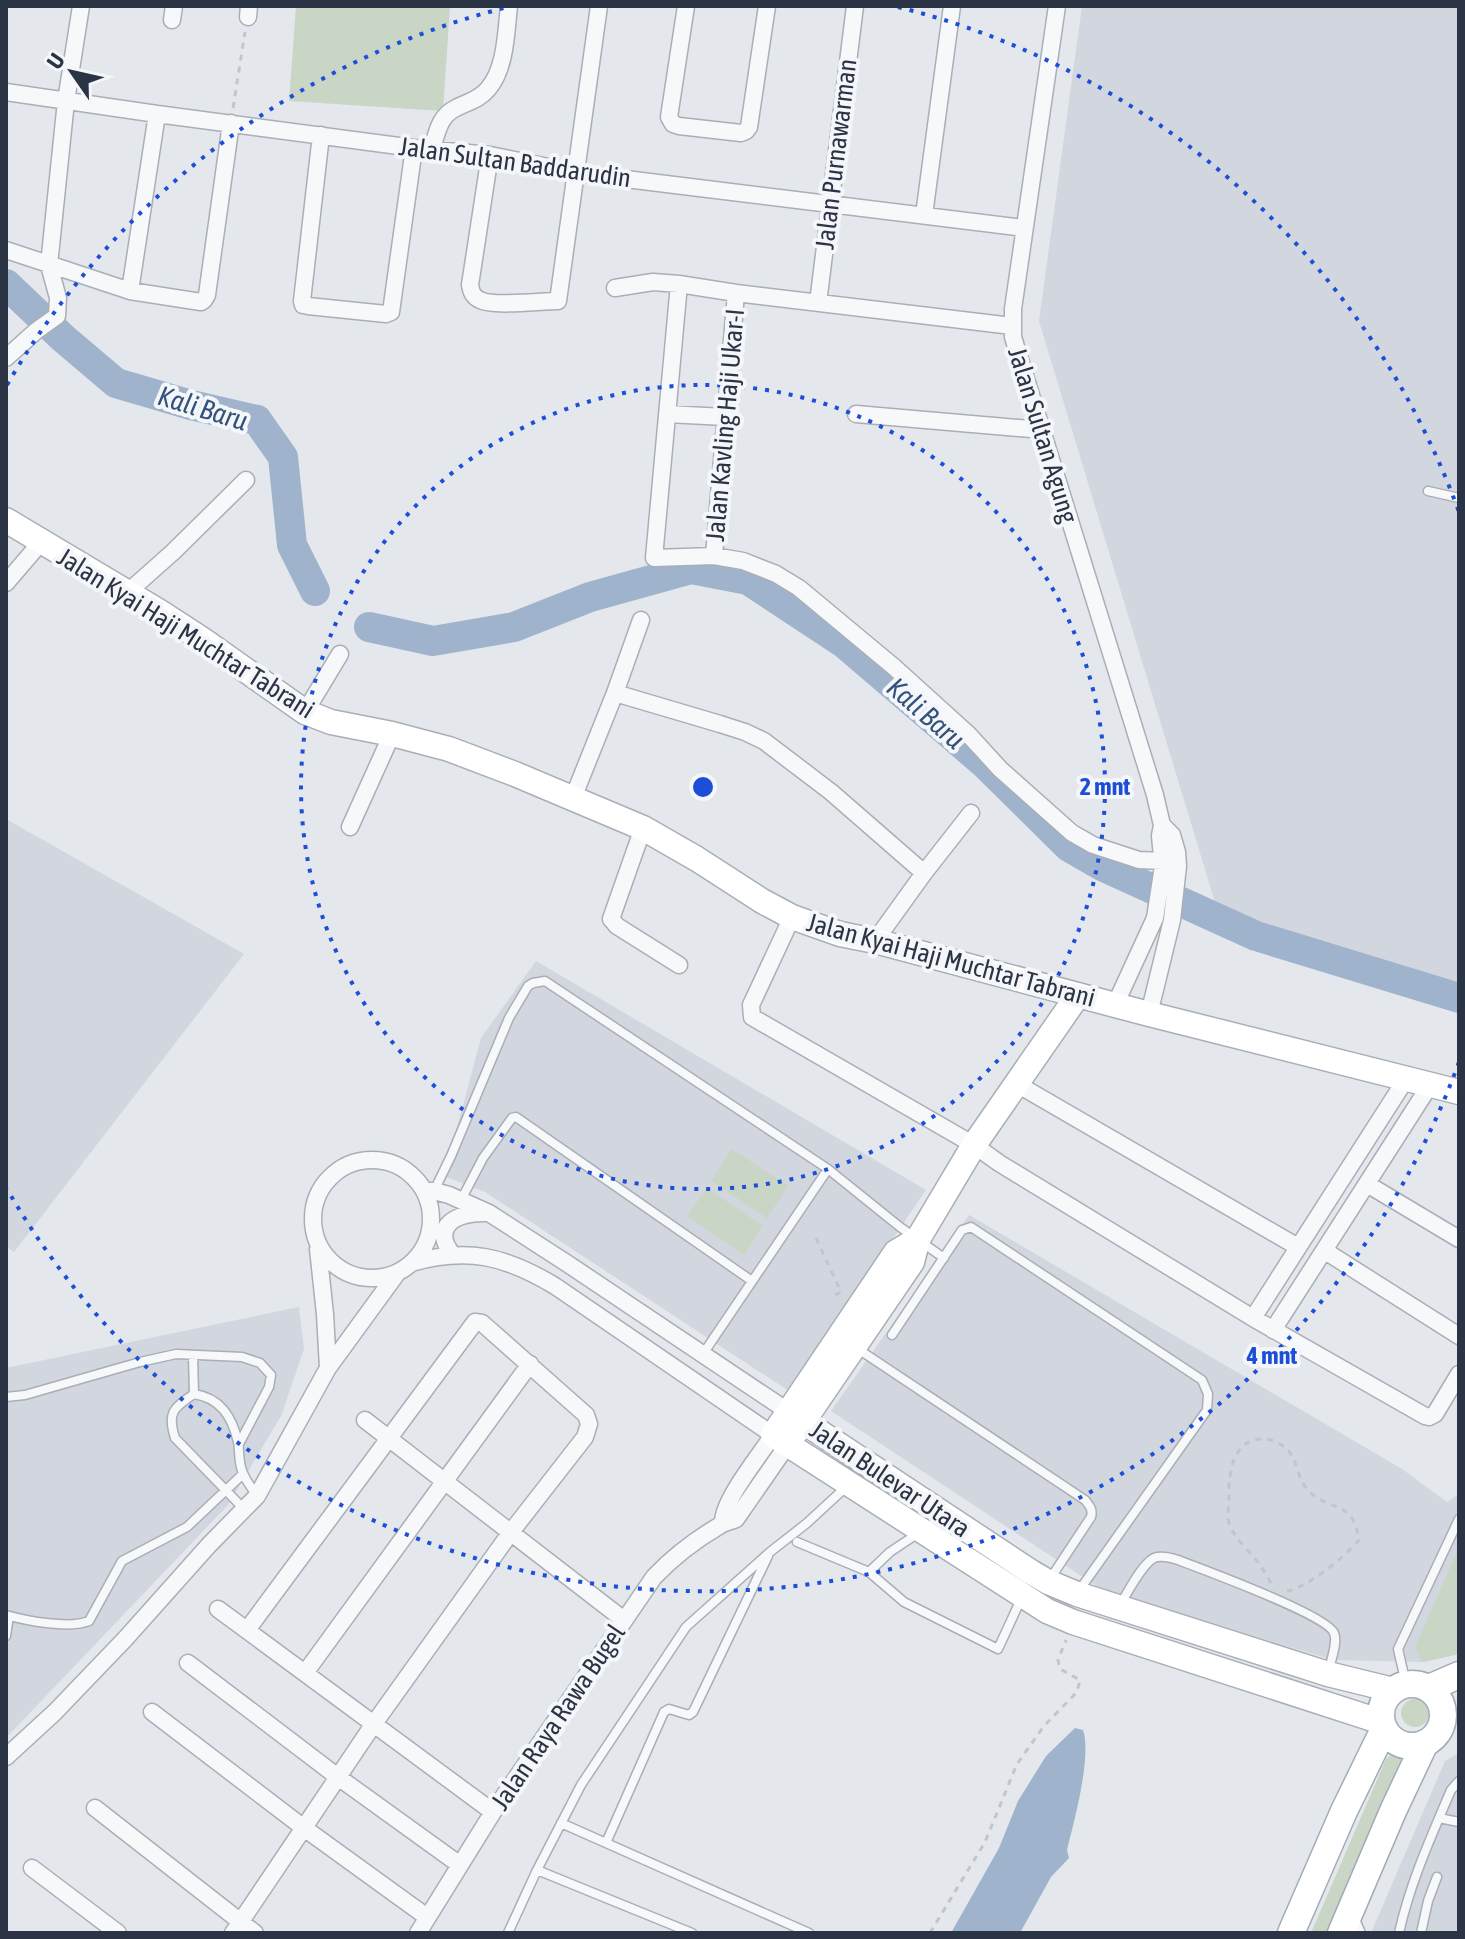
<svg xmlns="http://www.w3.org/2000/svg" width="1465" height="1939" font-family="'Asap Condensed',sans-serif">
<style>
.built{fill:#d2d6de}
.green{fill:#c9d6c5}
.water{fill:#9fb4cc}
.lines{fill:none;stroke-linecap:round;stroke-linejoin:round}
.river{stroke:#9fb4cc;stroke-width:30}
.lane-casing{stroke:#a9aeb7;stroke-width:11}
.street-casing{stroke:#a9aeb7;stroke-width:19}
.secondary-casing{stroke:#a9aeb7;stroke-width:27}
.primary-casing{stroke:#a3abb8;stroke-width:29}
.path{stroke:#c2c5cb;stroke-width:3;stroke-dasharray:6 6;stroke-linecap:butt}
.lane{stroke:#f7f8fa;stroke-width:8}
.street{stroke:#f7f8fa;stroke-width:16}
.secondary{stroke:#fff;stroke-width:24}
.primary{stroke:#fff;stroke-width:26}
.ring{fill:none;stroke:#1d4ed8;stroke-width:4;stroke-dasharray:4 8}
.labels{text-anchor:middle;stroke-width:8;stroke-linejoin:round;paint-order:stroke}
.street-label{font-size:26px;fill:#2b3445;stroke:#f4f6f9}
.water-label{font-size:28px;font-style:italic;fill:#34527a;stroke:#f4f6f9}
.centre{fill:#1d4ed8;stroke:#f4f6f9;stroke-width:4}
.ring-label{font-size:24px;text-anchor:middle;font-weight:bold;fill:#1d4ed8;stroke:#f4f6f9;stroke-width:8;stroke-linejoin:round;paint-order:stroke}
</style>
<rect width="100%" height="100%" fill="#e4e7ec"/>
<path class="built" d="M1082,6H1459V997L1398,986L1217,909L1039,321Z
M6,819L244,954L14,1252L6,1246Z
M536,961L926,1190L789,1391L485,1192L444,1176L481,1038Z
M969,1215L1402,1469L1447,1502L1459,1494V1654L1423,1662L1333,1660L1104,1591L831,1411Z
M299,1307L304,1349L281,1416L228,1505L6,1738V1368Z
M1459,1753V1933H1371L1445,1761Z"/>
<path class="green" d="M296,6H450L443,111L289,101Z
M732,1149L788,1186L767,1218L711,1181Z
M707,1188L763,1226L744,1255L687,1216Z
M1459,1547V1654L1423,1662L1419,1658L1415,1647Z
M1401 1713a14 14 0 1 1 28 0a14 14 0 1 1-28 0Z
M1391,1755L1398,1756L1402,1761L1330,1933H1311L1386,1759Z"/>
<path class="water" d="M1075,1728L1083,1730C1092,1756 1074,1822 1067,1850L1069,1858L1051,1877L1020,1933H951L999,1848L1018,1801L1046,1756Z"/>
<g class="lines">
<path class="river" d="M6,284L63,338L116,383L191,405L257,420L283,457L292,545L315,591
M369,627L433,641L514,627L590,597L691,569L748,580L845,644L985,764L1069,847L1102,866L1256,936L1459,998"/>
<defs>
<path id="lane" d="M1428,491L1459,498
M434,1191L451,1156L509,1018L528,986L533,983L545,981L828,1169L900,1227L944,1258
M461,1200L483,1158L512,1118L516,1117L752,1281
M892,1335L962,1230L971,1227L1202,1380L1208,1394L1207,1410L1078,1592
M858,1349L1085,1500C1090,1506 1093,1510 1091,1517L1050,1579
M703,1354L828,1169
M193,1355L194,1394
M6,1397L25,1395L140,1362L176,1354L242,1357L260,1363L271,1375L269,1387L239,1444
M244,1509L175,1438C167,1413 173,1408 194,1394C220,1398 232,1416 238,1442C240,1452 238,1463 243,1473C246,1481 252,1488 256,1495
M797,1542L869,1572L904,1602L998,1649L1022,1597
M869,1572L890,1552L920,1532
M1120,1605C1127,1594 1144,1559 1157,1557C1164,1556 1172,1558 1178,1560C1202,1569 1327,1615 1334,1633C1338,1642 1331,1660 1329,1669
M6,1615C27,1621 70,1629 89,1621L122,1561L187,1527L243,1474
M6,1636L9,1616
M1406,1684L1398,1649L1459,1519
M1439,1818L1459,1822
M561,1823L809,1933
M606,1843L664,1712L669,1709L689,1715L693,1712L768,1556
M537,1870L692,1933
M1354,1917L1361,1933
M508,1933L537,1870L581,1785L686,1627L770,1552L807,1523L846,1487
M1399,1933C1410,1883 1431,1837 1451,1790L1459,1781
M1421,1933L1428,1901L1437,1877"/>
<path id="street" d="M686,6L669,117L673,124L679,126L741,133L746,131L749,127L767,6
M1057,6L1013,309V337L1155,795L1162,825
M248,17L249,6
M172,20L174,6
M6,92L157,114L414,148L490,155L577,173L1024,228
M321,135L302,301L303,305L308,306L386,314L391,312L414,148
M432,149C437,133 439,116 456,108C467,102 479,100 488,89C506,68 506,32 509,6
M490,155L470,285C471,292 473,297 480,300C493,307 540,301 558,301L599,6
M924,215L952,6
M6,250L130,291L201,302L204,300L207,295L231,123
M679,284L654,558L714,556L743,561L776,574L799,588L894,667L968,734L1000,769L1072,833L1093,845L1139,860L1163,861
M615,288L653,282L679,284L736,293L1012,326
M130,291L157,114
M818,303L855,6
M6,358L36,331L57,316L58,298L49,265L66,101L81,6
M667,414L725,417
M856,414L1042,430
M714,556L736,293
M6,583L42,541
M128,592L173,552L246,480
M615,693L720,724L745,732L764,741L831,792L924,873
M305,712L340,654
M573,798L615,693L641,620
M350,827L392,734
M643,828L611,919L617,926L679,965
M792,917L751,1005L752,1017L974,1145L999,1163L1253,1318L1425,1416L1429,1417L1435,1414L1459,1374
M875,941L924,873L971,813
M1115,1005L1155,918L1163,866L1160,836L1162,825L1172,835L1177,852L1178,866L1172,920L1149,1014
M1017,1084L1298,1247
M313 1219a59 59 0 1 1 118 0a59 59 0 1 1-118 0Z
M1367,1184L1459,1239
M424,1191H434L449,1195L489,1213L568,1264L789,1412
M318,1249L325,1314L328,1368L398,1272
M1325,1251L1459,1336
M453,1255C429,1226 458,1212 485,1213
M411,1263C468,1247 505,1256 555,1286L773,1435C760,1455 722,1501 723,1523
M1253,1318L1406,1079
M1273,1330L1430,1085
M365,1420L624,1620
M218,1609L493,1812
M188,1663L338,1777L460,1865
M305,1673L530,1364
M152,1712L304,1828L427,1917
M6,1757L55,1712L126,1638L209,1545L257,1496L328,1368
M95,1808L255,1933
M32,1868L118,1933
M233,1933L373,1725L511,1532L585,1437L589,1424L586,1415L482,1323L475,1322L247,1630
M418,1933L493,1812L654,1577C673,1557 695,1540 719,1526C724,1522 730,1522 736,1519L788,1444"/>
<path id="secondary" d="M6,520L160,612L203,640L305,712L331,722L392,734L449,749L515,774L643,828L697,859L762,901L792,917L840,934L875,941L1149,1014L1459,1092
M918,1239L896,1252L773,1435L1047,1611L1073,1622L1382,1722
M789,1412L1031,1572L1048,1582L1077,1594L1328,1674L1393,1690
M796,1432L912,1262L918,1239L974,1145L1078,995"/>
<path id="primary" d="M1381 1715a31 31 0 1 1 62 0a31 31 0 1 1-62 0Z
M1429,1688L1459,1675
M1291,1933L1344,1811L1384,1729
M1341,1933L1393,1811L1425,1743"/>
</defs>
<use href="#lane" class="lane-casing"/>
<use href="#street" class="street-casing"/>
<use href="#secondary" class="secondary-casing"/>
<use href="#primary" class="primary-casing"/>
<path class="path" d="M233,108L245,32
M816,1238L841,1292L833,1296
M1271,1583C1267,1576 1263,1569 1258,1562C1248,1550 1234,1538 1229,1523C1227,1515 1229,1506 1229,1498C1228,1473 1233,1437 1265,1439C1272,1439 1281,1444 1287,1449C1298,1460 1297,1481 1310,1492C1332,1512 1353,1500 1359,1540C1345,1557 1308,1587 1287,1591
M930,1933L985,1842L1017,1764L1044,1726L1077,1692L1080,1680L1060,1669L1058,1660L1066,1640"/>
<use href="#lane" class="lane"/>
<use href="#street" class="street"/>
<use href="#secondary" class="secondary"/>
<use href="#primary" class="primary"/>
</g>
<g class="ring">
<circle cx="703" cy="787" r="402"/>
<path d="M1459 1062A804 804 0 0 1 7 1189M7 385A804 804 0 0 1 508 7M898 7A804 804 0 0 1 1459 512"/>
</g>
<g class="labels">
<g class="street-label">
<text transform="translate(836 154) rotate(-83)" y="9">Jalan Purnawarman</text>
<text transform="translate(515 162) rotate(8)" y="9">Jalan Sultan Baddarudin</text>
<text transform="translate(725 425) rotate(-85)" y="9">Jalan Kavling Haji Ukar-I</text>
<text transform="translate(1043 435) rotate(73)" y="9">Jalan Sultan Agung</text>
<text transform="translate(186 633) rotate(32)" y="9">Jalan Kyai Haji Muchtar Tabrani</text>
<text transform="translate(951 960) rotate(15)" y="9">Jalan Kyai Haji Muchtar Tabrani</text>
<text transform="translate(890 1479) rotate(34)" y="9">Jalan Bulevar Utara</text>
<text transform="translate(558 1717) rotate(-56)" y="9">Jalan Raya Rawa Bugel</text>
</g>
<g class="water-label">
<text transform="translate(203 408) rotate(17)" y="10">Kali Baru</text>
<text transform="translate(926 713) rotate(41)" y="10">Kali Baru</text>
</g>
</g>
<circle cx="703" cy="787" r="12" class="centre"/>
<g class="ring-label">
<text x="1105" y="795">2 mnt</text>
<text x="1272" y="1364">4 mnt</text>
</g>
<rect width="1465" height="1939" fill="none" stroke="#2b3445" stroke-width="16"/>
<g transform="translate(72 72) rotate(304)" stroke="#f4f6f9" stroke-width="6" paint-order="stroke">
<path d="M0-6L14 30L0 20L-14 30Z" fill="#2b3445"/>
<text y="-12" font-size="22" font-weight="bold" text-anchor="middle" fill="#2b3445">U</text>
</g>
</svg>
